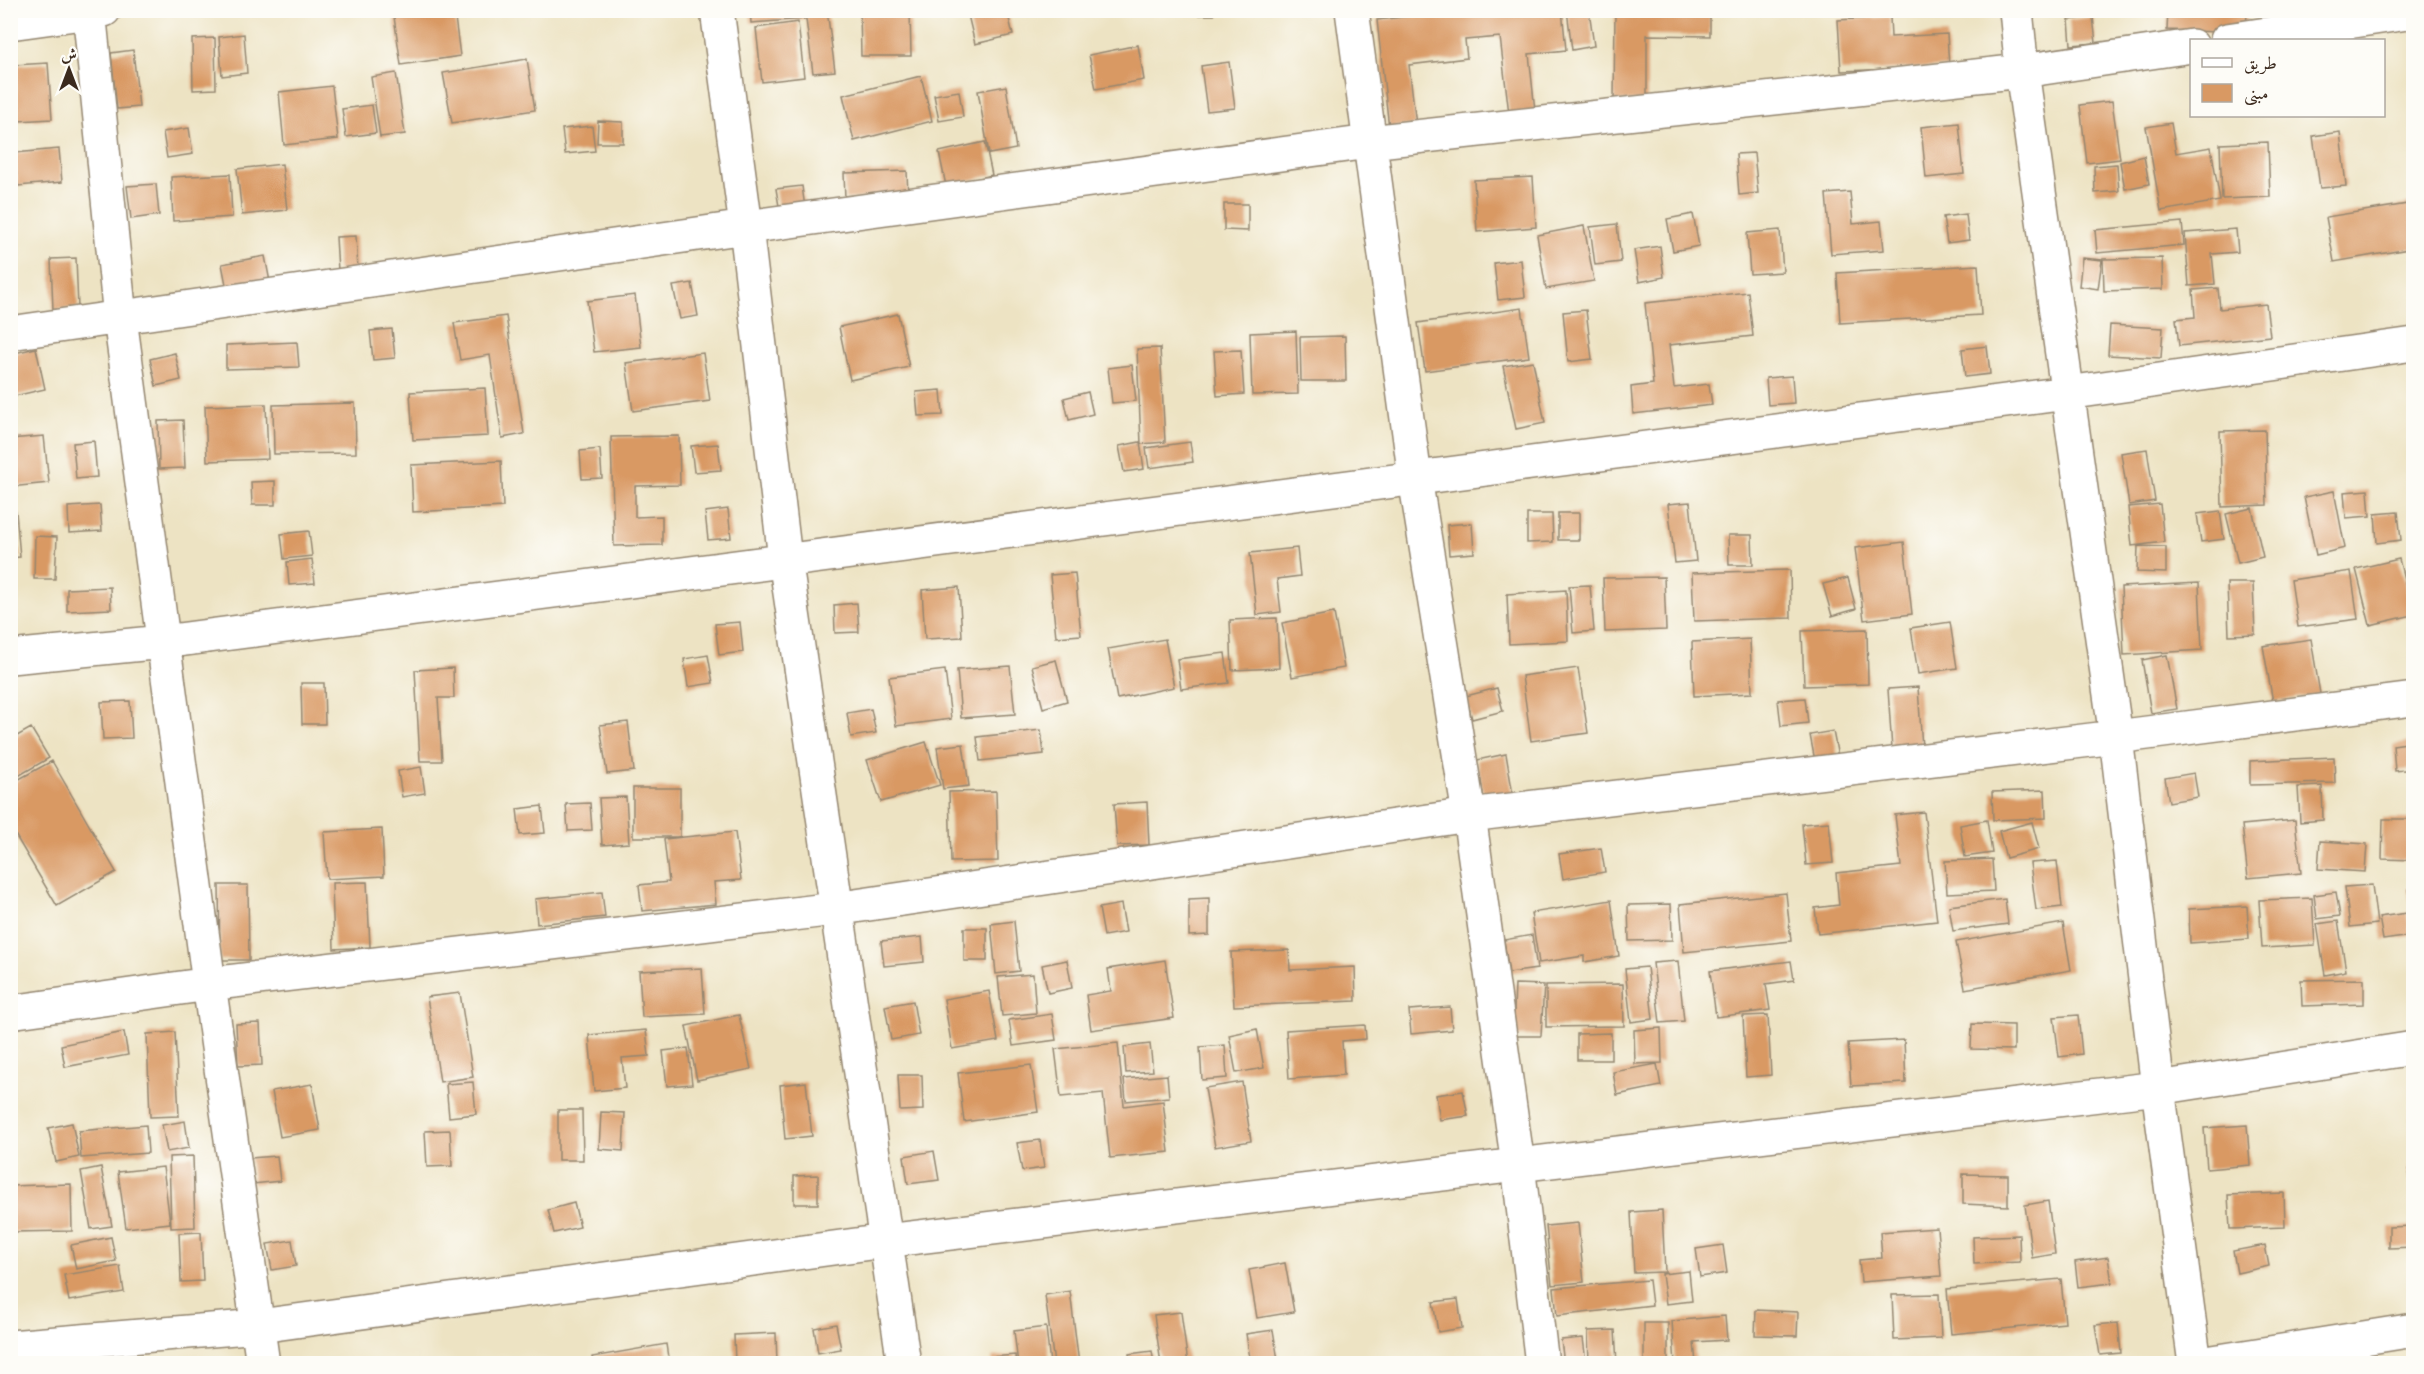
<svg xmlns="http://www.w3.org/2000/svg" width="2424" height="1374" font-family="'Gentium Book Plus',Amiri,serif">
<style>
.building{fill:#d99963}
.lines{fill:none;stroke-linecap:round;stroke-linejoin:round}
.minor-casing{stroke:#948670;stroke-width:36}
.tertiary-casing{stroke:#948670;stroke-width:36}
.minor{stroke:#fff;stroke-width:33}
.tertiary{stroke:#fff;stroke-width:33}
</style>
<rect width="100%" height="100%" fill="#fdfcf7"/>
<filter id="ink" filterUnits="userSpaceOnUse"><feTurbulence type="fractalNoise" baseFrequency=".0167" numOctaves="2"/><feDisplacementMap in="SourceGraphic" scale="12" xChannelSelector="R" yChannelSelector="G"/><feConvolveMatrix kernelMatrix="1 2 1 2 8 2 1 2 1" color-interpolation-filters="sRGB"/></filter>
<filter id="wash" filterUnits="userSpaceOnUse"><feTurbulence type="fractalNoise" baseFrequency=".008" numOctaves="4" result="noise"/><feDisplacementMap in="SourceGraphic" scale="24" xChannelSelector="R" yChannelSelector="G"/><feGaussianBlur stdDeviation="1.35" result="paint"/><feColorMatrix in="noise" values="0 0 0 0 0 0 0 0 0 0 0 0 0 0 0 0 0 1.4 0 .05"/><feComposite in="paint" operator="in"/></filter>
<g filter="url(#wash)">
<rect width="100%" height="100%" fill="#ede3c3"/>
<g id="blocks">
<path class="building" d="M393,10H454L460,56L401,65Z
M750,10H804V19L751,23Z
M827,10L835,71L813,73L805,12Z
M860,10H910L911,56H861Z
M984,10H1007L1013,35L975,44L968,15Z
M1189,10H1213L1214,15H1189Z
M1464,10H1562L1566,50L1529,54L1535,111L1509,114L1500,37L1465,40L1467,58L1409,65L1416,125L1389,128L1377,20Z
M1567,10H1589L1594,46L1572,50Z
M1615,10H1710V36L1647,35V101H1614Z
M2168,10H2247L2246,33L2167,30Z
M1890,17L1891,37L1947,34L1949,67L1841,71L1838,20Z
M2093,17L2096,43L2071,45L2069,20Z
M798,22L804,77L762,82L756,28Z
M244,34L247,73L222,76L219,37Z
M215,38L216,89L193,90L192,39Z
M1138,45L1144,80L1096,89L1089,55Z
M133,50L139,107L117,109L111,53Z
M527,59L535,110L452,123L443,73Z
M1229,62L1235,108L1207,111L1201,66Z
M48,63L52,119L18,121L14,65Z
M396,73L405,134L380,137L371,77Z
M921,76L932,121L854,141L843,95Z
M332,86L338,139L284,145L279,92Z
M1006,86L1016,149L989,154L978,91Z
M959,91L963,117L939,121L934,95Z
M2112,101L2120,159L2087,163L2080,105Z
M372,105L376,133L346,137L342,109Z
M598,121L623,122V143H597Z
M1959,123L1964,174L1926,178L1921,127Z
M2171,123L2176,153L2211,147L2220,201L2161,211L2146,127Z
M592,126L595,151L565,154L562,129Z
M189,128L193,154L167,158L163,132Z
M2340,132L2346,186L2320,188L2313,136Z
M985,142L992,175L946,186L939,152Z
M2268,142L2270,197L2222,199L2220,144Z
M59,149L62,182L18,186L14,153Z
M1754,153L1758,193L1739,195L1736,154Z
M2144,156L2149,184L2125,189L2120,162Z
M282,164L287,210L242,215L237,169Z
M2117,164L2119,191L2095,193L2094,166Z
M907,171L908,197L845,199L844,173Z
M230,174L232,217L173,221L171,177Z
M1533,177L1536,227L1477,232L1474,180Z
M156,184L159,215L131,219L127,186Z
M802,186L805,208L780,212L776,189Z
M1850,192L1853,224L1881,221L1884,250L1831,254L1826,194Z
M2414,203V248L2334,262L2326,217Z
M1224,204H1248V231L1224,230Z
M1693,214L1699,246L1673,251L1667,219Z
M1966,214L1969,240L1947,243L1943,217Z
M2182,222L2184,245L2097,253L2095,230Z
M1617,224L1621,262L1595,265L1590,227Z
M1584,226L1594,281L1546,289L1537,235Z
M2236,229L2238,252L2212,254L2215,284L2189,286L2185,233Z
M1780,230L1783,272L1750,274L1747,233Z
M356,236L358,270L338,271L336,237Z
M1660,246L1664,277L1639,282L1634,250Z
M265,256L270,282L227,290L222,264Z
M76,258L78,308L53,310L51,259Z
M2082,258L2102,260L2098,289L2079,286Z
M2162,258L2163,289L2104,291L2103,259Z
M1521,260L1525,297L1498,300L1494,263Z
M1978,265L1981,315L1840,323L1837,273Z
M692,283L698,316L680,319L673,286Z
M2218,288L2220,309L2266,304L2270,336L2179,346L2176,319L2195,317L2193,290Z
M1748,292L1753,336L1669,345L1674,388L1709,384L1712,405L1633,414L1631,387L1653,384L1645,303Z
M635,295L641,347L594,352L587,301Z
M1522,308L1529,357L1425,371L1418,323Z
M1586,310L1592,359L1568,362L1563,312Z
M898,314L909,367L850,380L839,327Z
M506,316L524,434L502,438L490,355L460,360L454,323Z
M2110,325L2163,328L2161,358L2108,355Z
M392,329L395,358L373,360L370,331Z
M1296,331L1298,394L1252,395L1250,333Z
M1345,336L1346,381H1301L1300,337Z
M297,342L299,367L226,369V345Z
M1987,346L1990,374L1965,377L1962,349Z
M36,348L45,389L10,397V354Z
M1160,348L1165,442L1141,444L1137,349Z
M1241,350L1244,394L1217,396L1214,351Z
M175,353L181,380L156,386L150,359Z
M703,353L710,401L633,411L626,363Z
M1533,361L1545,423L1516,429L1503,366Z
M1132,365L1136,401L1112,403L1108,368Z
M1792,376L1794,403L1768,405L1766,378Z
M485,388L488,436L413,440L410,392Z
M941,390L943,415L918,416L916,392Z
M1088,392L1093,414L1069,420L1064,398Z
M355,403L356,453L274,454L273,405Z
M266,404L268,459L207,461L205,406Z
M183,420L185,468L159,469L158,421Z
M2265,430L2267,505L2222,507L2220,431Z
M44,436L49,483L10,487V439Z
M679,436L680,485L635,486V517L662,516V545L614,546L611,437Z
M94,441L97,477L76,479L73,443Z
M1140,442L1144,469L1124,472L1119,446Z
M1190,442L1193,462L1149,468L1146,448Z
M718,444L721,470L694,472L691,446Z
M600,449L602,478L582,479L580,451Z
M2147,449L2155,501L2129,505L2121,453Z
M501,461L503,507L413,512L411,465Z
M275,481V505H252L251,482Z
M2368,490L2370,516L2346,518L2344,492Z
M2334,491L2345,548L2316,555L2304,497Z
M1690,502L1696,561L1675,563L1668,504Z
M2160,504L2164,542L2132,546L2128,507Z
M100,505L102,531L69,533L68,507Z
M2252,508L2263,557L2238,563L2226,514Z
M728,509L731,538L708,540L705,512Z
M2220,511L2224,539L2201,542L2197,514Z
M10,512H16L20,557L10,558Z
M2398,512L2401,540L2377,543L2375,514Z
M1558,513H1579V540H1558Z
M1527,514H1552L1553,542L1527,543Z
M1472,523L1474,553L1449,555L1447,525Z
M309,531L312,556L284,559L281,534Z
M1728,535H1752L1753,565H1729Z
M35,536L57,537L55,579H34Z
M1904,542L1912,614L1864,620L1855,548Z
M2138,546L2166,547V573L2137,572Z
M1297,548L1300,576L1277,579L1281,612L1257,615L1250,553Z
M312,559L315,583L289,585L287,562Z
M2399,559L2413,615L2370,625L2356,569Z
M1790,570L1791,618L1694,621L1692,573Z
M2351,571L2358,619L2298,627L2291,580Z
M1075,573L1081,635L1056,637L1050,575Z
M1664,577L1666,630L1605,632L1603,578Z
M1848,578L1856,609L1832,616L1823,584Z
M2199,583L2202,650L2124,655L2121,587Z
M2227,583H2253L2255,634L2229,635Z
M1590,585L1594,631L1573,633L1569,586Z
M110,587L111,609L67,611V589Z
M959,587L962,637L925,639L922,590Z
M1566,590L1568,641L1509,644L1507,594Z
M857,603L859,632L835,633L834,605Z
M1334,613L1344,668L1292,677L1282,623Z
M1277,618L1279,668L1232,670L1230,620Z
M740,622L743,652L719,655L715,624Z
M1950,622L1957,668L1918,674L1911,628Z
M1867,629L1868,684L1804,686L1802,631Z
M1165,639L1174,687L1117,699L1108,649Z
M1750,639L1752,693L1694,696L1692,642Z
M2311,639L2320,694L2273,702L2263,646Z
M1225,653L1229,683L1181,689L1177,659Z
M708,655L713,683L688,687L684,659Z
M2167,655L2177,709L2151,713L2142,660Z
M1056,660L1067,701L1043,708L1032,666Z
M1010,666L1015,714L961,718L957,670Z
M453,668L454,698H438L442,761H420L415,670Z
M1578,668L1588,733L1531,741L1522,676Z
M945,670L951,719L896,726L889,677Z
M301,683H324L325,724H302Z
M1918,687L1922,748L1892,750L1888,689Z
M1497,688L1503,711L1472,719L1466,696Z
M1805,698L1808,723L1781,726L1778,700Z
M130,701L132,738L103,739L101,702Z
M871,709L876,733L851,737L847,713Z
M628,722L634,771L607,774L600,725Z
M31,728L49,758L13,779L10,775V740Z
M1041,730L1044,754L980,761L977,737Z
M1833,731L1838,757L1815,761L1810,735Z
M926,742L940,785L881,802L867,760Z
M2414,742V769L2395,771L2393,745Z
M963,744L969,786L943,789L937,747Z
M1506,754L1513,795L1484,800L1477,760Z
M2334,757L2335,783L2250,785V761Z
M52,761L116,872L57,906L10,826V784Z
M421,767L425,793L402,797L398,771Z
M2194,773L2198,797L2169,802L2165,778Z
M2322,786L2323,820L2300,822L2298,787Z
M633,788H680V837H633Z
M2045,790L2046,818L1993,820L1992,792Z
M996,791L998,861L951,862L949,792Z
M626,797L629,843L602,845L599,798Z
M1147,802L1149,845L1117,846L1114,804Z
M590,803L592,830L568,831L566,804Z
M542,806L545,833L520,835L517,809Z
M1924,812L1937,921L1818,934L1815,908L1839,905L1836,873L1901,866L1895,815Z
M2383,819H2414V860L2382,859Z
M1987,820L1992,853L1965,857L1960,825Z
M2295,820L2301,873L2248,878L2242,825Z
M1829,822L1833,863L1806,865L1802,824Z
M2032,822L2039,849L2006,858L1999,831Z
M382,829L384,876L327,879L324,832Z
M735,832L741,880L714,882L716,904L642,911L639,885L669,882L664,839Z
M2320,841L2367,844L2365,872L2318,869Z
M1601,848L1605,872L1563,879L1559,854Z
M1992,859L1994,891L1947,893L1945,861Z
M2057,861L2062,907L2036,910L2030,863Z
M367,882L370,947L334,949L332,883Z
M219,885H248L249,960H220Z
M2372,885L2377,924L2350,927L2345,887Z
M2414,888V916H2412L2408,889Z
M602,892L605,917L537,924L535,899Z
M2336,892L2340,916L2317,919L2314,895Z
M1786,893L1791,941L1684,952L1680,904Z
M1209,898V935L1189,936V899Z
M2312,898L2315,945L2262,948L2259,900Z
M2005,899L2008,924L1953,931L1949,906Z
M1611,900L1619,956L1584,962V956L1539,963L1531,913Z
M1121,904L1126,932L1104,936L1099,908Z
M1671,904L1672,940L1629,941L1628,905Z
M2247,906L2249,939L2190,943L2189,909Z
M2407,913L2411,936L2383,940L2379,917Z
M1014,921L1019,971L996,974L991,924Z
M2338,921L2346,971L2325,975L2317,924Z
M2063,923L2071,970L1965,989L1956,942Z
M964,928H987V961H964Z
M1532,935L1537,969L1509,973L1504,940Z
M922,937L924,962L884,966L881,941Z
M1289,950L1290,970L1355,967L1356,1001L1234,1006L1231,952Z
M1067,960L1072,988L1048,993L1042,965Z
M1165,960L1174,1018L1091,1030L1086,995L1111,991L1108,969Z
M1678,961L1684,1021L1660,1023L1653,963Z
M1791,961L1794,980L1766,984L1770,1010L1716,1017L1710,971Z
M1647,967L1653,1019L1631,1022L1625,969Z
M702,968L705,1014L642,1017L639,971Z
M1033,974L1036,1013L1002,1016L998,977Z
M2364,979V1004L2302,1006L2301,980Z
M1515,984L1544,985L1541,1036H1513Z
M1623,984L1624,1026L1546,1027V985Z
M989,991L998,1041L952,1049L944,999Z
M460,993L473,1077L440,1082L427,997Z
M913,1001L919,1035L891,1040L885,1006Z
M1450,1007L1452,1030L1411,1034L1409,1010Z
M1052,1014L1056,1040L1013,1046L1009,1020Z
M739,1015L751,1069L697,1080L686,1026Z
M1768,1015L1771,1075L1746,1077L1743,1016Z
M2078,1015L2082,1054L2059,1057L2054,1017Z
M260,1023L262,1065L238,1066L236,1024Z
M1972,1024L2014,1025V1050L1971,1049Z
M1365,1025L1366,1039L1342,1041L1344,1075L1289,1079L1286,1030Z
M1661,1028L1662,1063L1635,1064L1634,1030Z
M1257,1029L1264,1068L1236,1073L1229,1035Z
M646,1030L649,1056L622,1058L625,1088L594,1091L589,1035Z
M124,1032L128,1055L65,1067L61,1045Z
M175,1032L179,1116L150,1117L147,1034Z
M1611,1033V1060H1577V1034Z
M1904,1040L1906,1083L1851,1086L1848,1043Z
M1118,1043L1124,1106L1163,1101L1169,1152L1110,1158L1103,1093L1061,1097L1055,1049Z
M1150,1044L1153,1071L1126,1073L1124,1047Z
M1225,1045L1227,1078L1202,1080L1200,1047Z
M688,1048L692,1084L667,1086L663,1051Z
M1657,1064L1661,1086L1617,1095L1613,1072Z
M1031,1065L1038,1112L964,1122L958,1073Z
M898,1075H922L923,1110L900,1111Z
M1167,1075L1169,1097L1126,1101L1124,1079Z
M473,1082L476,1114L449,1117L446,1084Z
M806,1082L812,1136L785,1139L780,1085Z
M1242,1082L1251,1141L1215,1147L1205,1088Z
M312,1084L320,1130L280,1137L272,1091Z
M1463,1091L1468,1116L1440,1120L1436,1095Z
M558,1110H582L583,1160H558Z
M601,1112L625,1113L623,1151L599,1149Z
M185,1121L189,1148L167,1152L162,1125Z
M72,1123L79,1157L56,1162L48,1128Z
M146,1125L148,1153L81,1158L79,1131Z
M2247,1125L2250,1165L2207,1169L2204,1128Z
M450,1130L452,1166L427,1167L425,1131Z
M1040,1140L1044,1168L1022,1171L1017,1143Z
M934,1151L939,1180L908,1184L904,1156Z
M193,1156L195,1227L171,1228L169,1157Z
M277,1156L280,1181L253,1184L250,1158Z
M2414,1166V1203H2411L2409,1167Z
M101,1167L112,1226L91,1229L81,1171Z
M163,1167L170,1223L126,1228L118,1172Z
M1963,1174L2008,1175V1206L1963,1204Z
M818,1175V1204H794V1176Z
M71,1184L72,1231L10,1232V1186Z
M2284,1193L2285,1227L2230,1229L2228,1195Z
M2048,1201L2055,1254L2032,1258L2025,1205Z
M574,1203L580,1227L554,1233L548,1210Z
M1662,1210L1665,1272L1634,1273L1631,1212Z
M1578,1223L1584,1282L1552,1285L1546,1226Z
M2414,1226V1247L2389,1248V1227Z
M1937,1228L1941,1276L1861,1282L1859,1260L1882,1258L1880,1232Z
M201,1232L203,1281L181,1282L179,1233Z
M2019,1235L2020,1262L1974,1264L1973,1237Z
M111,1237L116,1261L76,1269L71,1245Z
M292,1240L296,1266L272,1270L267,1244Z
M1723,1245L1727,1273L1700,1277L1696,1249Z
M2265,1245L2269,1266L2237,1273L2233,1251Z
M2108,1257L2112,1283L2078,1287L2075,1262Z
M1285,1263L1294,1312L1257,1318L1249,1270Z
M120,1266L124,1292L69,1301L64,1275Z
M1689,1271L1692,1301L1666,1304L1662,1274Z
M2061,1279L2065,1323L1951,1334L1947,1289Z
M1649,1280L1652,1305L1557,1316L1554,1288Z
M1070,1291L1079,1364H1054L1045,1295Z
M1939,1294L1941,1338L1894,1340L1892,1295Z
M1458,1299L1462,1328L1438,1332L1433,1302Z
M1756,1310L1798,1312L1797,1336L1755,1335Z
M1181,1312L1188,1364H1161L1154,1315Z
M1725,1316L1727,1340L1694,1342L1696,1364H1675L1672,1321Z
M1644,1323H1668V1364H1644Z
M2118,1323L2121,1353L2100,1355L2095,1325Z
M836,1324L841,1349L818,1353L814,1328Z
M1046,1327L1050,1364H1018L1014,1331Z
M1273,1330L1278,1360L1251,1364L1246,1334Z
M1615,1330L1617,1364H1589L1588,1331Z
M776,1333L777,1364H735L734,1335Z
M1583,1338L1586,1362L1564,1364L1561,1340Z
M666,1344L669,1364H593L592,1357Z
M1152,1351L1154,1364H1130L1129,1354Z
M1015,1355L1016,1364H993L992,1357Z"/>
</g>
</g>
<g filter="url(#ink)">
<use href="#blocks" fill-opacity="0" stroke="#948670" stroke-width="1.5"/>
<g class="lines">
<defs>
<path id="minor" d="M89,10L120,318L209,984L263,1364
M717,10L746,227L785,559L904,1364
M1352,10L1415,478L1469,815L1518,1165L1542,1364
M2016,10L2022,71L2116,737L2158,1088L2195,1364
M10,23L104,10
M2227,40L2414,12
M10,333L746,227L1369,142L2022,71L2192,46
M10,657L163,642L2067,393L2414,344
M10,1012L209,984L835,909L1469,815L2116,737L2414,699
M2200,1364L2414,1330"/>
<path id="tertiary" d="M10,1347L259,1326L885,1241L2158,1088L2414,1048"/>
</defs>
<use href="#minor" class="minor-casing"/>
<use href="#tertiary" class="tertiary-casing"/>
<use href="#minor" class="minor"/>
<use href="#tertiary" class="tertiary"/>
</g>
</g>
<rect width="2424" height="1374" fill="none" stroke="#fdfcf7" stroke-width="36"/>
<rect x="2190" y="39" width="195" height="78" fill="#fdfcf7" stroke="#afa8a0" stroke-width="1.5"/>
<rect x="2202" y="58" width="30" height="9" fill="#ffffff" stroke="#afa8a0" stroke-width="1.5"/>
<text x="2244" y="69" font-size="18" fill="#3b2a1e">طريق</text>
<rect x="2202" y="84" width="30" height="18" fill="#d99963" stroke="#afa8a0" stroke-width="1.5"/>
<text x="2244" y="99" font-size="18" fill="#3b2a1e">مبنى</text>
<g transform="translate(69 69)" stroke="#fdfcf7" stroke-width="4.5" paint-order="stroke">
<path d="M0-4.5L10 22L0 15L-10 22Z" fill="#3b2a1e"/>
<text y="-9" font-size="16" font-weight="bold" text-anchor="middle" fill="#3b2a1e">ش</text>
</g>
</svg>
